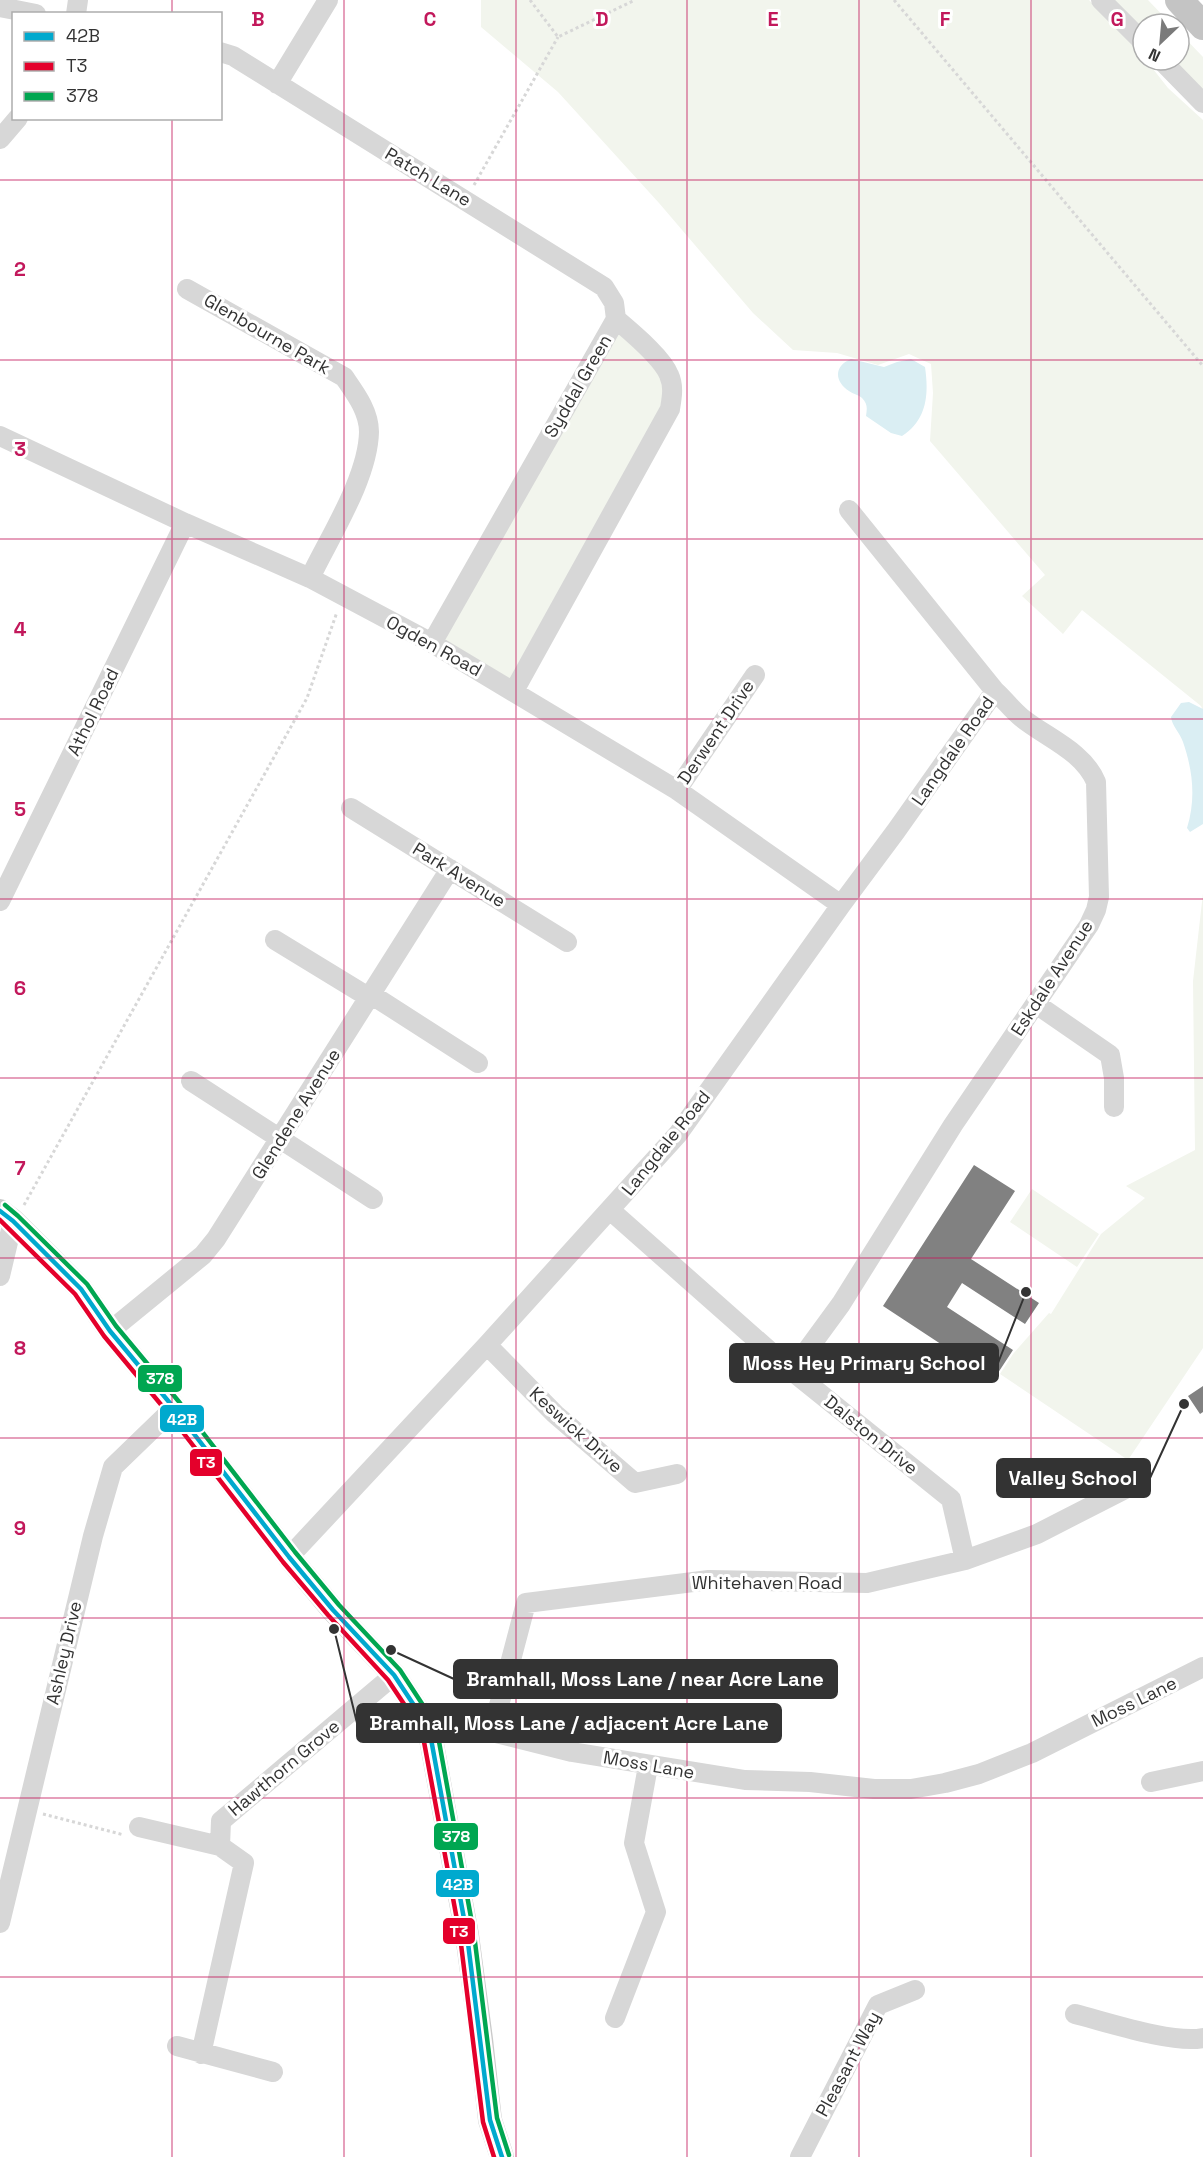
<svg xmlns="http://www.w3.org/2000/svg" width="1203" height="2157" font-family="'Space Grotesk',sans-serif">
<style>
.green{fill:#f2f5ed}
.water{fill:#daeef3}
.building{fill:#818181}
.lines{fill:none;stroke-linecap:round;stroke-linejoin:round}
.path{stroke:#d7d7d7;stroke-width:3;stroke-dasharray:3 3;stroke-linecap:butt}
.minor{stroke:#d7d7d7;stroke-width:20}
.major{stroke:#cacaca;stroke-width:24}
.highway{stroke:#c4c4c4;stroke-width:28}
.bus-1-casing{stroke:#fff;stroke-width:9}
.bus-2-casing{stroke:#fff;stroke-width:9}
.bus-3-casing{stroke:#fff;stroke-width:9}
.bus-1{stroke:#00a9ce;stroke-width:4.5}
.bus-2{stroke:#e4002b;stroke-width:4.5}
.bus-3{stroke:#00a651;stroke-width:4.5}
.grid{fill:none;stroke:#c2185b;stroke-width:1.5;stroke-opacity:0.55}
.labels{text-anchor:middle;stroke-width:6;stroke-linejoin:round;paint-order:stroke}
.street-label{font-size:18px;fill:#333;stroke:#fff}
.grid-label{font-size:20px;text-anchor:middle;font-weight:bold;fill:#c2185b;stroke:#fff;stroke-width:6;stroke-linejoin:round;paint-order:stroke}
.leader{fill:none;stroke:#333;stroke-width:2}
.callout-dot{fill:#333;stroke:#fff;stroke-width:2}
.callout{fill:#333;stroke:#333;stroke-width:2}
.callout-label{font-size:20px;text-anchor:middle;font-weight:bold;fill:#fff}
.line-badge{stroke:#fff;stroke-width:2}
.badge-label{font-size:16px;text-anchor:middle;font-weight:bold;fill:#fff}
</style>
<rect width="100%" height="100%" fill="#fff"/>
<path class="green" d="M481,0H1089L1138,51L1143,60H1146L1168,88L1203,120V711L1201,706L1082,610L1063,634L1022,596L1045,575L930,441L933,393L931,364L909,354L878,365L837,353L793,350L753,313L659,203L558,92L481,27Z
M1101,0H1148L1171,24H1143V42Z
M1179,32L1203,57V103L1161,60H1179Z
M616,319L673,392L514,691L432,643Z
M1203,893V1348L1128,1460L1000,1374L1013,1354L1049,1313L1051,1314L1101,1234L1145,1198L1126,1186L1195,1150L1193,981Z
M1032,1189L1099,1234L1077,1267L1010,1222Z"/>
<path class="water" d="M851,359L884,367L897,362L911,359L925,367C929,394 927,420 902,436L891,433L866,416C867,409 868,404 862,398C859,395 853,394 849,391C834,381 834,366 851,359Z
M1189,702L1203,709V824L1190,832L1187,828C1196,799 1193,771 1183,742C1180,733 1172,726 1171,717L1181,703Z"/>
<path class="building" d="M974,1165L1015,1191L971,1259L1039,1303L1025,1324L962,1283L947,1307L1013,1350L994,1379L883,1306Z
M1203,1386V1412L1200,1414L1188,1396Z"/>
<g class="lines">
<path class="path" d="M530,0L558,37L635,0
M894,0L1203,366
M474,185L558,37
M24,1205L307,698L337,612
M43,1814L124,1835"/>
<path class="minor" d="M1101,0L1143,42
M0,7L36,14
M76,14L78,0
M220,52L233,56L604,287L614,303L616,319
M1161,60L1203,103
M277,84L328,0
M0,139L18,118
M187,289L344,377C355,393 369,411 369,432C368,478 330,536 310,578
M0,436L185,523L310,578L432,643L677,790L841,905
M432,643L616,319C631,332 662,357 669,375C674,386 672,397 670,409L514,691
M677,790L755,675
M351,808L567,942
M0,901L185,523
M275,940L370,998
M372,995L478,1063
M1036,1004L1110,1055L1114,1078V1107
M191,1081L373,1199
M610,1210L792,1371L951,1499L965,1560
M0,1276L13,1221
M110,1331L203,1255L216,1239L450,869
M487,1345L555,1414L635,1483L677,1474
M792,1371L841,1304L953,1125L1089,925L1096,910L1099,897L1096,782C1083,751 1047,738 1022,718C1012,710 1004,699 995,691L849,510
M289,1557L487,1345L678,1134L841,905L896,831L995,691
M429,1728L492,1732L572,1752L745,1780L810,1782L874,1789H911L945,1783L979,1774L1032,1753L1203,1667
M492,1732L526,1603L709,1580L867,1583L965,1560L1037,1534L1125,1489
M1151,1782L1203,1771
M139,1827L220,1846
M0,1923L93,1536L113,1467L174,1408
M1075,2014C1107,2022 1172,2044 1203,2038
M615,2018L656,1912L634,1843L648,1766
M177,2046L273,2072
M201,2054L244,1863L220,1846L221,1821L394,1675
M800,2157L878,2005L915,1990"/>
<path class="major" d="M0,1211L13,1221L81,1289L110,1331L174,1408L289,1557L333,1610L394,1675L429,1728L467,1935L481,2039L490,2120L502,2157"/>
<path class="highway" d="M1179,0L1203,26"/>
<defs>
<path id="bus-1" d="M0,1211L13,1221L81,1289L110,1331L174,1408L289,1557L333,1610L394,1675L429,1728L467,1935L490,2120L502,2157"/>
<path id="bus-2" d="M0,1220L75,1294L104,1336L168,1413L283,1562L328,1615L388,1680L422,1731L460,1936L483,2122L494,2157"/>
<path id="bus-3" d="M5,1205L18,1216L87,1284L116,1326L180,1403L295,1552L339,1605L400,1670L436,1725L474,1934L497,2118L509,2155"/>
</defs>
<use href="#bus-1" class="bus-1-casing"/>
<use href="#bus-2" class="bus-2-casing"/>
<use href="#bus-3" class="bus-3-casing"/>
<use href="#bus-1" class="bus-1"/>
<use href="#bus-2" class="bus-2"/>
<use href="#bus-3" class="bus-3"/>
</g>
<path class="grid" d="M172,0V14M344,0V2157M516,0V2157M687,0V2157M859,0V2157M1031,0V2157M172,118V2157M0,180H1203M0,360H1203M0,539H1203M0,719H1203M0,899H1203M0,1078H1203M0,1258H1203M0,1438H1203M0,1618H1203M0,1798H1203M0,1977H1203"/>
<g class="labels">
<g class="street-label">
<text transform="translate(428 177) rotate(31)" y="6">Patch Lane</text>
<text transform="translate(267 334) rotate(30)" y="6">Glenbourne Park</text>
<text transform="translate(578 386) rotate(-60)" y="6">Syddal Green</text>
<text transform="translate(434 646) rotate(29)" y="6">Ogden Road</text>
<text transform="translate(93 712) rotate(-64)" y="6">Athol Road</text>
<text transform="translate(716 732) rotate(-56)" y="6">Derwent Drive</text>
<text transform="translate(953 751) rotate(-55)" y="6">Langdale Road</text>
<text transform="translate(459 875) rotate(32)" y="6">Park Avenue</text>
<text transform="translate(1052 978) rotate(-57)" y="6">Eskdale Avenue</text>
<text transform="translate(296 1114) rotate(-58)" y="6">Glendene Avenue</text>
<text transform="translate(666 1143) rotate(-51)" y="6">Langdale Road</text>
<text transform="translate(576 1430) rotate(42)" y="6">Keswick Drive</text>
<text transform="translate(871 1435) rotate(39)" y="6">Dalston Drive</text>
<text x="767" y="1589">Whitehaven Road</text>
<text transform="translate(64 1653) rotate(-77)" y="6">Ashley Drive</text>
<text transform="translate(1134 1702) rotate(-26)" y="6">Moss Lane</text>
<text transform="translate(649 1765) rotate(10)" y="6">Moss Lane</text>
<text transform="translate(284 1768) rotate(-40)" y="6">Hawthorn Grove</text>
<text transform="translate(848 2064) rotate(-62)" y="6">Pleasant Way</text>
</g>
</g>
<g class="grid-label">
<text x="258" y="26">B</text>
<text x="430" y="26">C</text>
<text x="602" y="26">D</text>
<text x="773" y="26">E</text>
<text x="945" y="26">F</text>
<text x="1117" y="26">G</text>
<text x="20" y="276">2</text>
<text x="20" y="456">3</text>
<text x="20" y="636">4</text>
<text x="20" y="816">5</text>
<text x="20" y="995">6</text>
<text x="20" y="1175">7</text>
<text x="20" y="1355">8</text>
<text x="20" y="1535">9</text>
</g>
<path class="leader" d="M1026 1292L998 1363M1184 1404L1150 1478M391 1650L454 1679M334 1629L357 1723"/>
<g class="callout-dot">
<circle cx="1026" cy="1292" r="6"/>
<circle cx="1184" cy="1404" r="6"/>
<circle cx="391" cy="1650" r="6"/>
<circle cx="334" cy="1629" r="6"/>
</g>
<g class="callout">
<rect x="730" y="1344" width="268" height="38" rx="6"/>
<rect x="997" y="1459" width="153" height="38" rx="6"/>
<rect x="454" y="1660" width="383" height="38" rx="6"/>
<rect x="357" y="1704" width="424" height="38" rx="6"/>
</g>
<g class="callout-label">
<text x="864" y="1370">Moss Hey Primary School</text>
<text x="1073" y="1485">Valley School</text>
<text x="645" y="1686">Bramhall, Moss Lane / near Acre Lane</text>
<text x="569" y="1730">Bramhall, Moss Lane / adjacent Acre Lane</text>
</g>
<g class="line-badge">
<rect x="137" y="1364" width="46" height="29" rx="6" fill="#00a651"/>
<rect x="159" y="1404" width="46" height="29" rx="6" fill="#00a9ce"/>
<rect x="189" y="1448" width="34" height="29" rx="6" fill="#e4002b"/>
<rect x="433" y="1822" width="46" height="29" rx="6" fill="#00a651"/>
<rect x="435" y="1869" width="45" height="29" rx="6" fill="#00a9ce"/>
<rect x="442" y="1917" width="34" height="28" rx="6" fill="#e4002b"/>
</g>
<g class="badge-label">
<text x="160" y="1384">378</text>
<text x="182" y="1425">42B</text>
<text x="206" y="1468">T3</text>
<text x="456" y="1842">378</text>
<text x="458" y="1890">42B</text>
<text x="459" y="1937">T3</text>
</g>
<rect x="12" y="12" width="210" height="108" fill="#ffffff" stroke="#adadad" stroke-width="1.5"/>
<rect x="24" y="32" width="30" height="9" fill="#00a9ce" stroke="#adadad" stroke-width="1.5"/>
<text x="66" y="42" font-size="18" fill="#333333">42B</text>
<rect x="24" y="62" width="30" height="9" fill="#e4002b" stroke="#adadad" stroke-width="1.5"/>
<text x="66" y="72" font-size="18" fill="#333333">T3</text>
<rect x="24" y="92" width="30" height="9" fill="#00a651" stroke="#adadad" stroke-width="1.5"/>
<text x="66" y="102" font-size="18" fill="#333333">378</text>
<g transform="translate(1161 42) rotate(206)"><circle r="28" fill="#ffffff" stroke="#adadad" stroke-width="1.5"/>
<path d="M0-4.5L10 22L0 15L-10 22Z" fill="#7a7a7a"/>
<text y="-9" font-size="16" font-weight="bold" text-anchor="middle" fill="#333333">N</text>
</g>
</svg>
